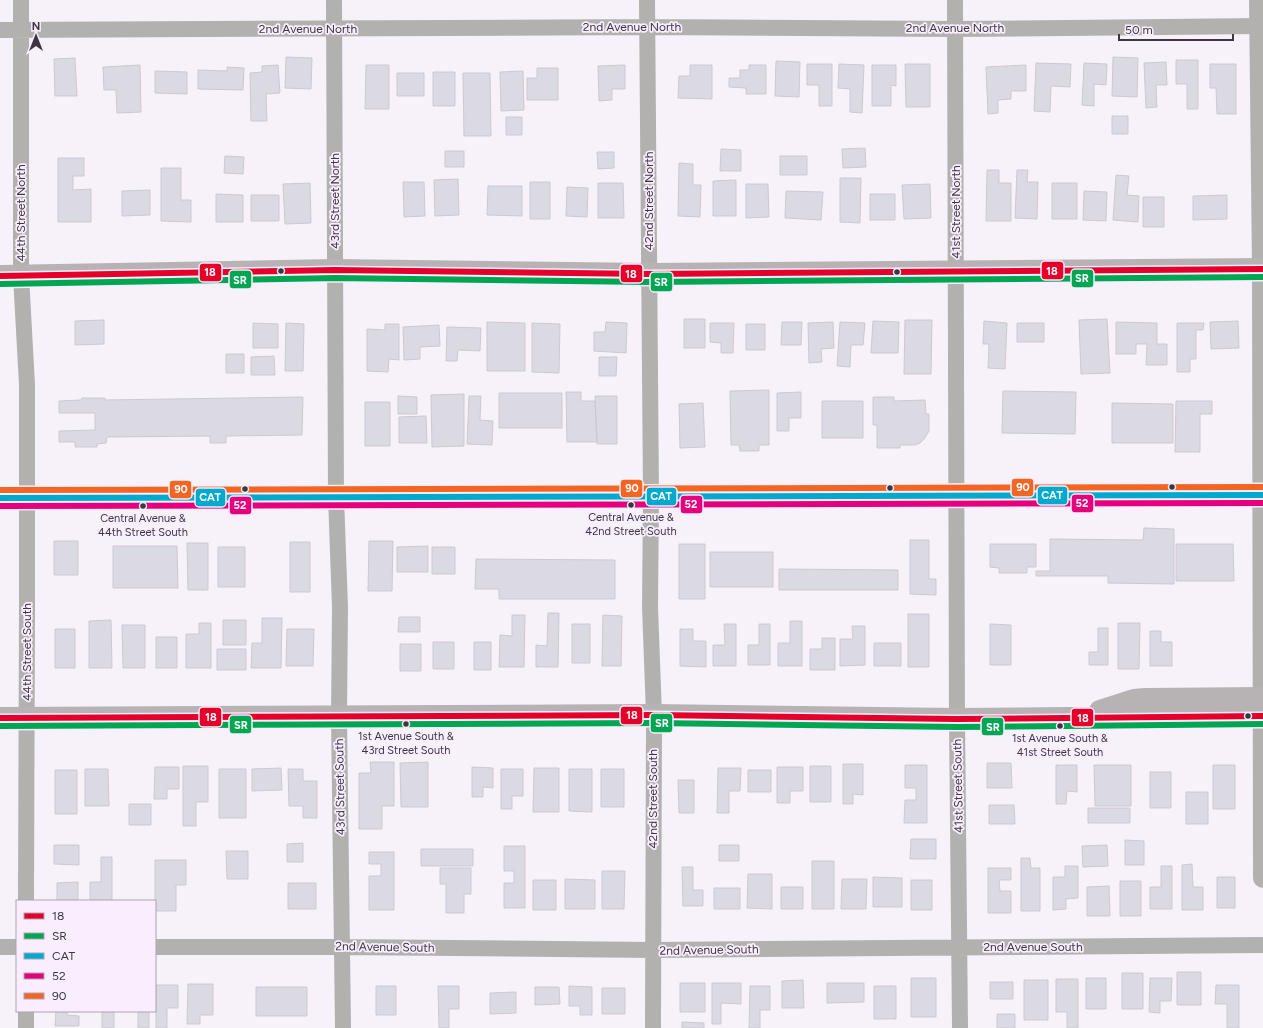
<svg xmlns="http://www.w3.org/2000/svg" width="1263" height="1028" font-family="Figtree,sans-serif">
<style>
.building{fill:#dbd9e2;stroke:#ccc9d3}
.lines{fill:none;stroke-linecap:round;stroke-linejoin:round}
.minor{stroke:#b3b1af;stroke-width:16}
.tertiary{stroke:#b3b1af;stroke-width:20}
.secondary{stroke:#b3b0af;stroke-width:22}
.primary{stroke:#b7b3b4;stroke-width:22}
.bus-1-casing{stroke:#f8eefe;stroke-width:9}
.bus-2-casing{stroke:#f8eefe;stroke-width:9}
.bus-3-casing{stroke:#f8eefe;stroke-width:9}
.bus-4-casing{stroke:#f8eefe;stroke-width:9}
.bus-5-casing{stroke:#f8eefe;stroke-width:9}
.bus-1{stroke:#e4002b;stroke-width:6}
.bus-2{stroke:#00a651;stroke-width:6}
.bus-3{stroke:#00a9ce;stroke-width:6}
.bus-4{stroke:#e5007d;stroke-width:6}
.bus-5{stroke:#f26522;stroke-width:6}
.bus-dot{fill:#3d3641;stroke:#f8eefe;stroke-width:1.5}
.labels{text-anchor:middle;stroke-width:3.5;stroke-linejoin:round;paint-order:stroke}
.bus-label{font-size:11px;fill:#3d3641;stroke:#f8eefe}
.street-label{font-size:12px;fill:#3d3641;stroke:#f8eefe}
.line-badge{stroke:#f8eefe;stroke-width:1.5}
.badge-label{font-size:11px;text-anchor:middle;font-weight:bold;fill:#fff}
</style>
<rect width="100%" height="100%" fill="#f7f2fa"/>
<path class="building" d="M286,57L312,58L311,89L285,88Z
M1113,57L1138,58L1137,97L1112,96Z
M75,58L77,96H55L54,59Z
M1176,60H1198V109H1187V84H1176Z
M776,61L800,62L799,97L775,96Z
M1166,62L1167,85H1156L1157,107L1146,108L1144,63Z
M1036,63L1071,64L1070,87L1051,86L1050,112L1034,111Z
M1084,63L1107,64L1106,85L1094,84V106L1082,105Z
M807,64H832V106H819V85H807Z
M839,64L864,65L862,113L850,112V89L838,88Z
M905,64H930V107H906Z
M1210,64H1236V114H1217L1216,88H1210Z
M140,65L141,112L117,113L116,90H104L103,67Z
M278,65L280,93L266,94L267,121H251L250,73L262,72V66Z
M366,65H389V109H365Z
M625,65V89H612V100L599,101L598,66Z
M690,65H712V99L678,98L679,76H690Z
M749,65H766V94H746V88L729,87V78H740V70H749Z
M872,65H896V86L891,85V106H872Z
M1026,65V91H1011V99L998,100V113L988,114L986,67Z
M227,67L244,68L243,90L198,89V70L227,71Z
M537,68H558V100H527V78H537Z
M155,71L187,72V94L155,93Z
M523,71L524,110L501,111L500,72Z
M433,72H455V106H433Z
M397,73H424V96H397Z
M463,73H490L491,136H464Z
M1112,116H1128V134H1112Z
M506,117H522V135H506Z
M865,148L866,167L843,168L842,149Z
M721,149L741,150V171H720Z
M445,151H464V167H445Z
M597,152H614V168L598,169Z
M225,156L244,157L243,174L224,173Z
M780,156H807V175H780Z
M58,158H84V176H73V190L91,189V222H58Z
M679,163L693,164V185H701L700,217L678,216Z
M161,168H181V200H191V222L161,221Z
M987,170H999V183H1011V221H986Z
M1017,170H1028L1027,182H1038L1037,219L1015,218Z
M1116,175L1129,176L1127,195L1139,196L1138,222L1113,220Z
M840,178H861L860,223L840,222Z
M458,179L459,215L435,216L434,180Z
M736,180V216H713V181Z
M403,182H424L425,216L404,217Z
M530,182H550V219H530Z
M310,183L311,223L285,224L283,184Z
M598,183H623L624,218H598Z
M1052,183H1077V219H1052Z
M746,184H768L769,217L746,218Z
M930,184L931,218L904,219L902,185Z
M488,186H522V216L487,215Z
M567,187L588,188L587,217L566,216Z
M150,190V215L122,216V191Z
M786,191L823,192L821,220L785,218Z
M1084,191L1107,192L1106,221L1083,220Z
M216,194L243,195V222H216Z
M870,194H895V220H870Z
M251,195H279V221H251Z
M1227,195V219L1193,220V196Z
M1143,197H1164V227H1143Z
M684,319H705V348H684Z
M1107,319L1110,373L1081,374L1079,320Z
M104,320V344L75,345V321Z
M905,320H932L931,374H904Z
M873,321L899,322L898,353H871Z
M984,321L1007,323L1005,369L988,368L989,344H983Z
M1238,321L1239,348L1211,349L1210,322Z
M487,322L525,323V371H487Z
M606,322L627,323L626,353L594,351V332H605Z
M782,322H802L801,345H781Z
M833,322L834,348L821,349L822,362L809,363L808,323Z
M840,322L865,323L863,345H851L850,367L837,366Z
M1116,322L1157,323V344H1167V365H1146L1147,344H1136V354H1116Z
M253,323L278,324V348H253Z
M286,323L304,324L303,371H285Z
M532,323L560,324L559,373L532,372Z
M710,323H734L733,353H721V343L710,342Z
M1017,323H1044V342H1017Z
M1177,323H1204L1203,330H1196V359H1190V372H1177Z
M385,324H399V360L389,359L388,372L367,371V329L385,330Z
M746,324H765V350H746Z
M439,325L440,346L420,347V359L404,360L403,327Z
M447,327L481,328L480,351L458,350L457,361H446Z
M226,354H244V373H226Z
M274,356L275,375H251V357Z
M599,357H617L616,376H599Z
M769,390V445H759V451H740L739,445H731L730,391Z
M1003,391L1076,392L1075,434L1002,433Z
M566,392H581V401H595L597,442H567Z
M801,392V418H789V431H777V393Z
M499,393H562V428H499Z
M464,394V446L432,447L431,395Z
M398,396L417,397V414H398Z
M469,396H481L480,420L493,421L492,445L467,444Z
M595,396H617V444H597Z
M303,397L302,435L226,436V443H210V436L107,437L106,443L97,444V447H75V442H59V431L95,430V413H59V401L81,400L82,398H105V400Z
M873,397H894V401L925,400L926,414H929V431L924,439L920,443L915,445H900V448H877V425H873Z
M822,401H863V438H822Z
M1176,401H1212V414H1200V452H1175Z
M365,402H390V446H365Z
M703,403L705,447L680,448L679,404Z
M1112,403L1173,404V443H1112Z
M426,416L427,443H399V417Z
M1144,528L1174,529V584L1108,583V576H1036V571H1050V539L1143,540Z
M910,540H929V579H936V595L910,594Z
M54,541H78V575H54Z
M369,541H393L392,591H368Z
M290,542H310V592H290Z
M187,543H208V590H188Z
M679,544H705V599H679Z
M990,544H1036V567H1027V573H999V568L990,567Z
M1176,544H1233L1234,581H1176Z
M113,546H177L178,588H113Z
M428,546V572H397V547Z
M218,547H245V587H218Z
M432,547H455V574H432Z
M710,552H773V587H710Z
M476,559L615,560V599H499V589H475Z
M779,569L898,570V590H779Z
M548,613H559L558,667H536V645L547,646Z
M908,614H929V667H908Z
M512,615H525L524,667H499L500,635L512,636Z
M603,615L622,616L621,666H602Z
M399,617H420V632H398Z
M262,618H282L281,668H251L252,643H262Z
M111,620L112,668H89V621Z
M223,620H246V645H223Z
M790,621H802V666H778V643H790Z
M199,623H211V668H186V634H199Z
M1118,623H1140L1139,669H1118Z
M572,624H590V663H572Z
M724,624H736V666H713V645H725Z
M759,624H770V665H748V645H759Z
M990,624L1011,625V665H990Z
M122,625H145V668H123Z
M852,626H865V665L840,666V639H853Z
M1098,628H1108V665H1089V652H1098Z
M55,629H75V668H55Z
M287,629H314L313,666H286Z
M680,629H693V641H706V667L680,666Z
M1150,631H1161V642H1172V666H1150Z
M156,637H177V668H156Z
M822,638H835V670H810V649H822Z
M433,642H454V669H433Z
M474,642H491V670H474Z
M874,643H901V666H874Z
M400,644H421V671H400Z
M217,649H246V670H217Z
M370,762H394V806H382V829H359V773H371Z
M428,762V807H401L400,763Z
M987,763H1011L1012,788H987Z
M843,764H863V795L853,794V804H843Z
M905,765H927V823H904L905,800H916V788H905Z
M1056,765H1077V792L1067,791L1066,804H1056Z
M1094,765H1131V806H1095Z
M1213,765H1235V809H1213Z
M183,766H208V802H196V826H183Z
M810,766H831V802H810Z
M155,767H179V789H167V799H154Z
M472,767L493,768V788L483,787V797H472Z
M777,767H803V791H790V803H777Z
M281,768L282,790L252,791V769Z
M534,768H559V812H533Z
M718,768H741L740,791H729V813H717Z
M85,769H108L109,806H85Z
M219,769H246V818H219Z
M288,769H303V781H317V818H303V806H289Z
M501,769H523V796H512V809H501Z
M569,769H592V812L569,811Z
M601,769H624V807H601Z
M55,770H77V814H55Z
M748,770H771V792H748Z
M1150,772H1171V808H1150Z
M678,780H694V813H679Z
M1186,792H1208V824H1186Z
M129,804H151V825H129Z
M989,805H1014L1015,824H989Z
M1088,808H1130V823H1088Z
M911,839H936V859H910Z
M1125,840L1144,841V865H1125Z
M303,843V862H287V844Z
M54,845H79V865L54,864Z
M719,845H739V861H719Z
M1107,845L1108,866L1083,867L1082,846Z
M504,846H525V908H504V883H514V871H504Z
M421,849H473V866H421Z
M226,851H248V879H227Z
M369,852H394V910H369V876H381V864H369Z
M101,857H112V901H90V882H101Z
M1021,858H1030L1031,868H1040V911H1021Z
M155,860H186V885H176V911H155Z
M812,861H834V909H812Z
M1192,864L1193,887H1203V910H1182V865Z
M1065,866H1078V898L1066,899V909L1053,910V877H1065Z
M1161,866H1172V909H1150V887H1161Z
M682,867H693V890H703V906H683Z
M440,868H471V894H464V913H446V884H440Z
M988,868H1011V880H999L1000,891H1011V913H988Z
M602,871H625L624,909H602Z
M748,874H772V909L747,908Z
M873,877L902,878V907H873Z
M1217,877H1235V908H1217Z
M565,879L595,880V909H565Z
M842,879H867L866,909H841Z
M533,880H556V910H533Z
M911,880H932V910H911Z
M1120,881H1141V916H1120Z
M78,882V901H57V883Z
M288,883H316V909H288Z
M1109,886L1110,916H1087V887Z
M781,887H803V909H781Z
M714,888H740V909H714Z
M1177,972H1201V1005H1177Z
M1122,973H1143V1009H1122Z
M911,978H936V1017H911Z
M1086,978H1106V1009H1086Z
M1150,978H1172L1171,1001H1160V1013L1149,1012Z
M1056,979H1078V1028H1067V1012H1056Z
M803,980L804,1008H782V981Z
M1024,980H1048V1020H1024Z
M990,982H1013V999H990Z
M680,983H705V1012H680Z
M712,983H741V1004L721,1003V1024H712Z
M827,983H864V1002L827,1003Z
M188,984H213V1015H200V1024H187Z
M156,985H178V1008H167V1028H156Z
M1216,985H1239V1028H1227V1004H1215Z
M376,986H396V1015H376Z
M438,986H459V1009H449V1028H439Z
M569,986L592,987V1015H580V1006H569Z
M750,986H770V1010H760V1028H749Z
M874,986H896V1019H874Z
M256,987H307V1016H256Z
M535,987H559L560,1004L535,1005Z
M602,988H625V1014H602Z
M516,992V1013L490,1014V993Z
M56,1011H67V1015L79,1016V1026H55Z
M102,1011H114V1028H102Z
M138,1011H149V1028H138Z
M997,1014H1015V1028H997Z
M682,1022L704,1023V1028H682Z"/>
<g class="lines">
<path class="minor" d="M21,0V276L27,385V607L26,901
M334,0L336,497L340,607L339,717L343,1028
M647,0L651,497L650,607L654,715L653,1028
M955,0L957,719L960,1028
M0,30L647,27L955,29L1263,26
M0,947H17
M155,947H342L653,950L1263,945
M26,1011V1028"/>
<path class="tertiary" d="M1259,0L1262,269L1263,878"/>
<path class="secondary" d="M0,498L1263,495"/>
<path class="primary" d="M0,276L335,270L650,274L1263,269
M1100,711L1134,700L1145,699L1262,698
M0,718L654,715L957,719L1263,716"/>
<defs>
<path id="bus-1" d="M0,276L335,270L650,274L1263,269
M0,718L654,715L957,719L1263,716"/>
<path id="bus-2" d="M0,284L335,278L650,282L1263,277
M0,726L654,723L957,727L1263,724"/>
<path id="bus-3" d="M0,498L1263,495"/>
<path id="bus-4" d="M0,506L1263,503"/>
<path id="bus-5" d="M0,490L1263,487"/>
</defs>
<use href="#bus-1" class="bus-1-casing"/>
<use href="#bus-2" class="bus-2-casing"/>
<use href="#bus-3" class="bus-3-casing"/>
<use href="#bus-4" class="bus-4-casing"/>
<use href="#bus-5" class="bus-5-casing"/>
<use href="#bus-1" class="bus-1"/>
<use href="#bus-2" class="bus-2"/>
<use href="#bus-3" class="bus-3"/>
<use href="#bus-4" class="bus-4"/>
<use href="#bus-5" class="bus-5"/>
</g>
<g class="bus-dot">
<circle cx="281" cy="271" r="3.5"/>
<circle cx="897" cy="272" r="3.5"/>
<circle cx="1172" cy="487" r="3.5"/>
<circle cx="890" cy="488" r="3.5"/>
<circle cx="245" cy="489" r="3.5"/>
<circle cx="631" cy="505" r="3.5"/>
<circle cx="143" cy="506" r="3.5"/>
<circle cx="1248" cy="716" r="3.5"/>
<circle cx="406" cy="724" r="3.5"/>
<circle cx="1060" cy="726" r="3.5"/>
</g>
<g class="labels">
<g class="bus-label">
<text x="631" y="521">Central Avenue &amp;<tspan x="631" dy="14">42nd Street South</tspan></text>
<text x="143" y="522">Central Avenue &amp;<tspan x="143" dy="14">44th Street South</tspan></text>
<text x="406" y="740">1st Avenue South &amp;<tspan x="406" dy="14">43rd Street South</tspan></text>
<text x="1060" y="742">1st Avenue South &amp;<tspan x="1060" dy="14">41st Street South</tspan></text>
</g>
<g class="street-label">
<text x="632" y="31">2nd Avenue North</text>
<text x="955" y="32">2nd Avenue North</text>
<text x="308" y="33">2nd Avenue North</text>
<text transform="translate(335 201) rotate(-90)" y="4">43rd Street North</text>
<text transform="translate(649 201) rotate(-90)" y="4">42nd Street North</text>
<text transform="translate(956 212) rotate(-90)" y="4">41st Street North</text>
<text transform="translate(21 213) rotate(-90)" y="4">44th Street North</text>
<text transform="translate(27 652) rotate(-90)" y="4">44th Street South</text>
<text transform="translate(958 786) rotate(-91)" y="4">41st Street South</text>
<text transform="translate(340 787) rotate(-91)" y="4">43rd Street South</text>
<text transform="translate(653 799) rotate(-90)" y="4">42nd Street South</text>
<text transform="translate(385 947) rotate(1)" y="4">2nd Avenue South</text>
<text x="1033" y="951">2nd Avenue South</text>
<text transform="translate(709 950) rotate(-1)" y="4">2nd Avenue South</text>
</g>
</g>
<g class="line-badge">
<rect x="1041" y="261" width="23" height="19" rx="4" fill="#e4002b"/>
<rect x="199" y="263" width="23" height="19" rx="4" fill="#e4002b"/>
<rect x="620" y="264" width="23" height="19" rx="4" fill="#e4002b"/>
<rect x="1071" y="269" width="23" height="19" rx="4" fill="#00a651"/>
<rect x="229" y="270" width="23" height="19" rx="4" fill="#00a651"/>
<rect x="650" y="272" width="23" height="20" rx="4" fill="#00a651"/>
<rect x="1011" y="478" width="23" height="19" rx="4" fill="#f26522"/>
<rect x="620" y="479" width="23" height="19" rx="4" fill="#f26522"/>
<rect x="169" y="480" width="23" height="19" rx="4" fill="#f26522"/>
<rect x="1037" y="486" width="31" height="19" rx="4" fill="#00a9ce"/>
<rect x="646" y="487" width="31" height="19" rx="4" fill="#00a9ce"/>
<rect x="195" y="488" width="31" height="19" rx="4" fill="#00a9ce"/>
<rect x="1071" y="494" width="23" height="19" rx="4" fill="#e5007d"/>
<rect x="680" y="495" width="23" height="19" rx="4" fill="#e5007d"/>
<rect x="229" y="496" width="23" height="19" rx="4" fill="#e5007d"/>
<rect x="620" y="706" width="23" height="19" rx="4" fill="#e4002b"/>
<rect x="199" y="707" width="23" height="20" rx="4" fill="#e4002b"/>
<rect x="1071" y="708" width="23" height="19" rx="4" fill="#e4002b"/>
<rect x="650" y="713" width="23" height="20" rx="4" fill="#00a651"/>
<rect x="229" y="715" width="23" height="19" rx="4" fill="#00a651"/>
<rect x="981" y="717" width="23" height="19" rx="4" fill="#00a651"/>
</g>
<g class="badge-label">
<text x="1052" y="275">18</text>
<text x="210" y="276">18</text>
<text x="631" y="278">18</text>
<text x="1082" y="282">SR</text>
<text x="240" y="284">SR</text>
<text x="661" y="286">SR</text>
<text x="1023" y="491">90</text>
<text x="632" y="492">90</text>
<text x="181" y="493">90</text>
<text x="1052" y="499">CAT</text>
<text x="661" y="500">CAT</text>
<text x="210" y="501">CAT</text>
<text x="1082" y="507">52</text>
<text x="691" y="508">52</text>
<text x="240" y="509">52</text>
<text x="632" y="719">18</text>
<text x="211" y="721">18</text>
<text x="1083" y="722">18</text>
<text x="662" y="727">SR</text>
<text x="241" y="729">SR</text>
<text x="993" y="731">SR</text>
</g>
<rect x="16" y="900" width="140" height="112" fill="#f8eefe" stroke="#ada4b2"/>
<rect x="24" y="913" width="20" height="6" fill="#e4002b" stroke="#ada4b2"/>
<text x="52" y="920" font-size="12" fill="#3d3641">18</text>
<rect x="24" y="933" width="20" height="6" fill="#00a651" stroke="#ada4b2"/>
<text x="52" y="940" font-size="12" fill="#3d3641">SR</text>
<rect x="24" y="953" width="20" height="6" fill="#00a9ce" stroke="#ada4b2"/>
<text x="52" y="960" font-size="12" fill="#3d3641">CAT</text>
<rect x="24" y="973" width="20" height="6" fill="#e5007d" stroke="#ada4b2"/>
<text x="52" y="980" font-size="12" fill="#3d3641">52</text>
<rect x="24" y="993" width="20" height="6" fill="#f26522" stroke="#ada4b2"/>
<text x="52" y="1000" font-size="12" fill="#3d3641">90</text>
<g transform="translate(36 36)" stroke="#f8eefe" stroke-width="3" paint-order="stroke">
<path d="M0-3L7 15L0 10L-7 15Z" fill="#3d3641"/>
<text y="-6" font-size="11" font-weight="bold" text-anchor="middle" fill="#3d3641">N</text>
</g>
<path d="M1119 34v6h114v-6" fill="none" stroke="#3d3641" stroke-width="2"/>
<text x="1125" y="34" font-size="12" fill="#3d3641" stroke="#f8eefe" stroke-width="3" paint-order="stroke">50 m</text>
</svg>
